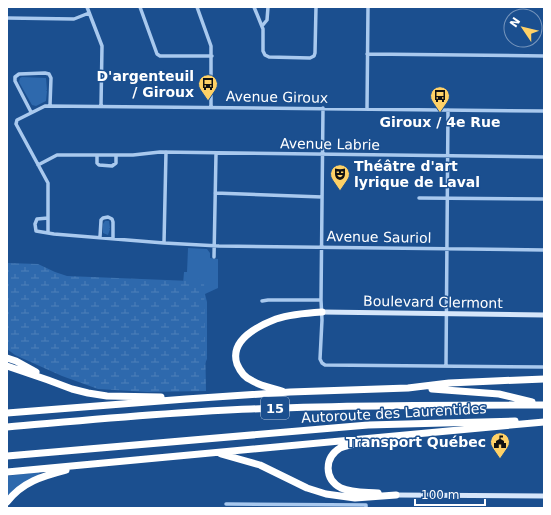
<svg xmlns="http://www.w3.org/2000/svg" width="551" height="515" font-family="'DejaVu Sans',sans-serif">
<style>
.green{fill:#2e69ad}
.wetland{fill:url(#wetland-marsh)}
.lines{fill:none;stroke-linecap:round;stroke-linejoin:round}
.street{stroke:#a9c9ee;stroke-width:3.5}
.secondary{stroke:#d6e6fa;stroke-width:5}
.highway{stroke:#fff;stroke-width:7}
.labels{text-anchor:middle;stroke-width:3;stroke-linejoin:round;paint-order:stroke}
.shield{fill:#1b4f8f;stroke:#bbcadd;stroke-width:1}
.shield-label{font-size:13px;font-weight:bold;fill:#fff}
.poi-label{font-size:14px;font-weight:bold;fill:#fff;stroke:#1b4f8f;text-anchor:end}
.street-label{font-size:14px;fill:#fff;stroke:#1b4f8f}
</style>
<defs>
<pattern id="wetland-marsh" width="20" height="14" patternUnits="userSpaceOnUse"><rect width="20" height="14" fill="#2e69ad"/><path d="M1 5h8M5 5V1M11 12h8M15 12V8" fill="none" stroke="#4d80b9"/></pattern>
</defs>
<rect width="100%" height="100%" fill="#1b4f8f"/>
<path class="green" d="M22,77L46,78L47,90H46L47,91L46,101L36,106L32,105L19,82L20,78Z
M105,221H109L110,228L109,229H110L108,235L103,233V224Z
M188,248L207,249L210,253V258L218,259V288L205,294L207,302V359L204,366L183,284L184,272H187Z
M39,472L40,475L7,498V476Z"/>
<path class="wetland" d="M7,263L38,264L55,272L67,276L191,281L202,278L204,280L206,391L147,392L98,389L62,376L15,355L7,349Z"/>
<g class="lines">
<path class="street" d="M87,7L102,46L101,106
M140,7L157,54L160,56H212
M197,7L211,46V107
M254,7L263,29V51L265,55L269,57L310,58L314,56L315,53L316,7
M7,18L74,19L89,13
M262,26L267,20L268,7
M367,54L544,56
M323,108L321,300L322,320L320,359L322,363L325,365L544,367
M367,109L368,7
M31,112L15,81V77L19,74L45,73L49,74L51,78L50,105
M97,155V163L99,165L112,166L116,163V155
M38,165L57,155H133L160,152L544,157
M215,193L322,197
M419,198L544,199
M48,218L37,219L35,224L36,231L54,234L164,243L219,246L544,250
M48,233V183L16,124L17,120L45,106L544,111
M100,237L101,220L103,218L108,217L112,219L113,222V238
M164,243L166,152
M214,257L216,154
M262,301L268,300H321
M446,366L448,110
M226,504L366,505V508"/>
<path class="secondary" d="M322,312L544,315
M396,495L544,496"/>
<path class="highway" d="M7,358L16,361L36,372
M7,366L48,380L72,389L88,393L107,396L161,397
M432,389L499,394L532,402
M282,391C272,388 260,386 251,380C244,377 240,371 237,364C229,340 258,326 276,319C291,314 306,313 322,312
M7,413L186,399L290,392L408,388L449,383L494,381L544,379
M7,427C88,420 169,412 251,409C349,405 446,405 544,405
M361,443C354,444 347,445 340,448C324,458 324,479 341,488C352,493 366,492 378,493
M221,454L260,465L307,488L326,494L355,498L396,495
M7,456L368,425L515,421
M7,472L544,422
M7,502C22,482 43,476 66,470"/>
</g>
<defs>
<symbol id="bus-pin" viewBox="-11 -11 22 30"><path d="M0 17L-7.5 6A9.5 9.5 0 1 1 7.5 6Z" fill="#ffd166" stroke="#1b4f8f"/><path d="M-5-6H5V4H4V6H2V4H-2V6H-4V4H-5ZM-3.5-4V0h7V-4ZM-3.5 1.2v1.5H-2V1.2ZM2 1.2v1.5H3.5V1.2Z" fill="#111"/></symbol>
<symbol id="theatre-pin" viewBox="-11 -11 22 30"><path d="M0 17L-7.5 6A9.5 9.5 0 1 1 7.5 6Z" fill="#ffd166" stroke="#1b4f8f"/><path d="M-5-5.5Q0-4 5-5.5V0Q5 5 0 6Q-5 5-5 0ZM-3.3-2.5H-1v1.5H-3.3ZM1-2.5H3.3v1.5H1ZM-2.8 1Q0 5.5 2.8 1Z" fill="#111"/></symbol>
<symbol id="civic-pin" viewBox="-11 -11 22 30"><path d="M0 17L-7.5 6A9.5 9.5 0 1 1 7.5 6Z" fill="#ffd166" stroke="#1b4f8f"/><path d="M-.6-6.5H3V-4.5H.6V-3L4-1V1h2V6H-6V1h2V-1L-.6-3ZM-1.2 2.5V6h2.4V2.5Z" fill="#111"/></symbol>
</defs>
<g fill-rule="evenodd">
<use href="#bus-pin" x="197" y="73" width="22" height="30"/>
<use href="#bus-pin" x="429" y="85" width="22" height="30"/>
<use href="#theatre-pin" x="329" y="163" width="22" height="30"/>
<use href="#civic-pin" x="489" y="431" width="22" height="30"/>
</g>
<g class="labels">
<rect class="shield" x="261" y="397" width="28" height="22" rx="3"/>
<g class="shield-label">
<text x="275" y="413">15</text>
</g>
<g class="poi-label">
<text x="194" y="81">D'argenteuil<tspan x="194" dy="16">/ Giroux</tspan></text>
<text x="440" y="127" text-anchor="middle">Giroux / 4e Rue</text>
<text x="354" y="171" text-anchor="start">Théâtre d'art<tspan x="354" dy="16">lyrique de Laval</tspan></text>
<text x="486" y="447">Transport Québec</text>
</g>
<g class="street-label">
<text transform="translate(277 97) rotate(1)" y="5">Avenue Giroux</text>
<text transform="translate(330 144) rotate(1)" y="5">Avenue Labrie</text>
<text transform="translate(379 237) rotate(1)" y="5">Avenue Sauriol</text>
<text transform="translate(433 302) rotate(1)" y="5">Boulevard Clermont</text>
<text transform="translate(394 413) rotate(-3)" y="5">Autoroute des Laurentides</text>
</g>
</g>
<rect width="551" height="515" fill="none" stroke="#ffffff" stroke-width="16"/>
<g transform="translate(523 28) rotate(305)"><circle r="19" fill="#1b4f8f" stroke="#7695bc"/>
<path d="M0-3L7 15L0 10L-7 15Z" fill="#ffd166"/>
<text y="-6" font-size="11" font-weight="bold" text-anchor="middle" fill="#ffffff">N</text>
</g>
<path d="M415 499v6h70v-6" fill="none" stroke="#ffffff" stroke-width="2"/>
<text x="421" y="499" font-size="12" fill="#ffffff" stroke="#1b4f8f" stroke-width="3" paint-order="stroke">100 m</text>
</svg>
